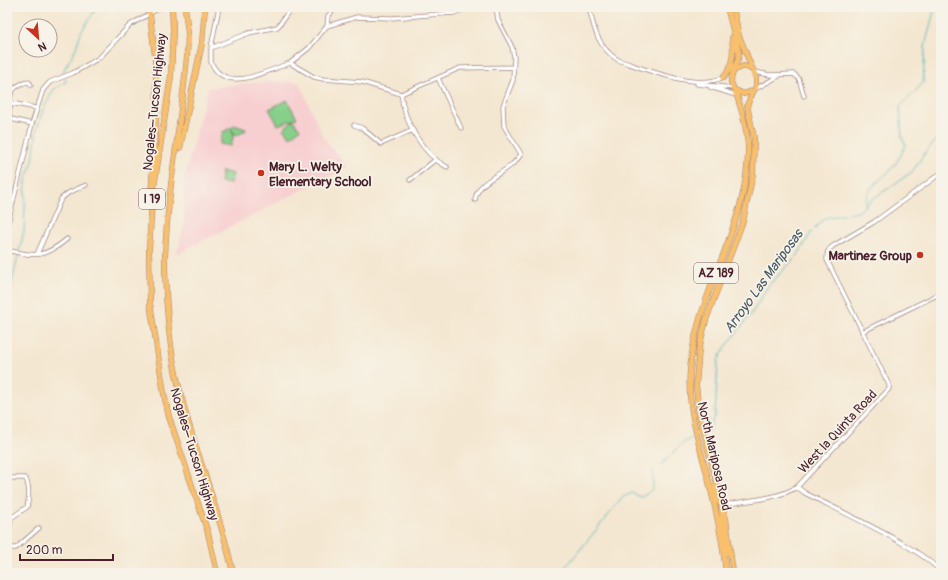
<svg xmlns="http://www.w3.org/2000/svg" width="948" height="580" font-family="Pangolin,sans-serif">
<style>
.built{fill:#f7cfd1}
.green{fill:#87cf8a;stroke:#68775a}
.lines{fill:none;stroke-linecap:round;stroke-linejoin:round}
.stream{stroke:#40afbb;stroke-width:1}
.minor-casing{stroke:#9f837e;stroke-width:5}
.highway-casing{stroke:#9f837e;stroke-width:6}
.minor{stroke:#fff;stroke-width:3.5}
.highway{stroke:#f8bf6c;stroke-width:5}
.poi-dot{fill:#c8321e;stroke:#f7f3e8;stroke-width:1.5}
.labels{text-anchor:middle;stroke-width:3.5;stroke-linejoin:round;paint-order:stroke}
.shield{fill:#f7f3e8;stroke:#7e5f64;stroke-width:1}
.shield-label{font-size:12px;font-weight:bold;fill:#4a1f2b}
.street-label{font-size:13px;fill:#4a1f2b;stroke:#f7f3e8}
.poi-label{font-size:13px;font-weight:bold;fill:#4a1f2b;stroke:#f7f3e8;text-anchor:start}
.water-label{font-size:14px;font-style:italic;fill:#465965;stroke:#f7f3e8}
</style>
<rect width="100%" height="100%" fill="#f7f3e8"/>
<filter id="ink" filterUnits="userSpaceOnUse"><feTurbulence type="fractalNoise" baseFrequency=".025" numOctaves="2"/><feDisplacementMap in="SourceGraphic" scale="8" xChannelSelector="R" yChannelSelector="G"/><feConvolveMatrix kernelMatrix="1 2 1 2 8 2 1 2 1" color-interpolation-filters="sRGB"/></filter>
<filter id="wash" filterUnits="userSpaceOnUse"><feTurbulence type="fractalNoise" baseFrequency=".012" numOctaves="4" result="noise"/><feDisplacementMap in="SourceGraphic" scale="16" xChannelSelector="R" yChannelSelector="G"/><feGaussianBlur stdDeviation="0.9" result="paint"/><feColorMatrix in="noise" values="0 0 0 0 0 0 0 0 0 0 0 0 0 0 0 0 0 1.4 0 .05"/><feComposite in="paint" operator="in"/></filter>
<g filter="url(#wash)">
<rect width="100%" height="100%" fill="#f4e7d1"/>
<path class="built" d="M270,81L299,82L323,137L347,167L177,254L184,226V179L208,88Z"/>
<path class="green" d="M287,100L297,118L278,125L269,109Z
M293,120L300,129L290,137L283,129Z
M234,125L246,129L245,131L238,135L234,133L231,128Z
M230,128L234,134L231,146L220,144L223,131L226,132V130Z
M222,171L233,174L230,184L220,182Z"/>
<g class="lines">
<path class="stream" d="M64,75L63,72L76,48L81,32L97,7
M865,206C867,185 879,183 891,169C897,163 902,153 906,145L902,138L900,107L923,83L925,46L935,7
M7,311L11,286L24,231L26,180L33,161L37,128L43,110L54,89L66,82L65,78
M708,431L715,415L718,361L722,352L754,310L768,286L798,255L812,231L825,218L858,212L871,200L912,172L927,150L941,136
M662,464L683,443L692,438
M561,573L623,497L632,493L641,497C659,488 650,485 654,471"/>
</g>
</g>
<g filter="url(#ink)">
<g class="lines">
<defs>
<path id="minor" d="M219,7L211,48V62C225,95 266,71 290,63L314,77L323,79L362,82L401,94L460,68L513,67
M589,7C594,30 598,47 618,60C645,69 697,91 724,77
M327,26L328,16L336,7
M211,48L249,33L277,27C285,21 285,8 297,10
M290,63L309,48L327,26L357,17L392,18L440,14L454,13L470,7
M755,72L770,75L794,74L799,79L804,96
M438,78L461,128
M697,84L733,88
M710,87L736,95
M755,89L779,76
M401,94C404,121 422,154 447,167
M11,103C8,91 18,83 29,82L31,85
M32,124L11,119L9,115L11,103L36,108
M354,125L362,128L381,144L413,130
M410,180L435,160
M475,200C478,177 509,175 521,154L504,126L503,106L513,80L514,57L512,47L498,20L496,7
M7,227L32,124L43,90L50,82L73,73L99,58L130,25L161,7
M7,250C34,257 45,258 67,239
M37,254L61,199L68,193L86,185
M862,332L941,293
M7,478H25C30,484 29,500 27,507L11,518L7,544
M797,487L805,493C833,508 927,550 941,573
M723,505C747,500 775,500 797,487L889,389V385L827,260C827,253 827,250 833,246L874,222L941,173
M7,548H16L39,528"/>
<path id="highway" d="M149,7L155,56L157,102L151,197
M172,7L173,29L171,76L152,200L149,249L150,303L164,394L169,417L208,533L217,573
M185,7L188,34L187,57C181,124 167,191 165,258C165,287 167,317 171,346C182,424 217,496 233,573
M733,71L744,66L753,70
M723,78C733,67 734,51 732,38
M735,90L744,94L752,91
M180,148L202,43L205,7
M714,487L717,500L722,505
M721,507L727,553
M726,573C723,541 716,509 708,478C699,443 687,408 690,371C695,292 750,226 748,146C747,130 743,114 738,99C736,93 733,88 731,82C731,71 739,63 739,53L727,7
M733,573L726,519L699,415L696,385L699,348L706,320L743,221L753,174L754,138L747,105L756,86V78L739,36L733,7"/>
</defs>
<use href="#minor" class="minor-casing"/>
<use href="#highway" class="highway-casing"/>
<use href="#minor" class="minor"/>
<use href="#highway" class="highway"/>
</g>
</g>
<g class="poi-dot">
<circle cx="261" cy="173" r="4"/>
<circle cx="920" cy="255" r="4"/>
</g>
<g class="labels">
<g class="shield">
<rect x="139" y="189" width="26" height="20" rx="3"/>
<rect x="694" y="263" width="44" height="20" rx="3"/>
</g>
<g class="shield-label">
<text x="152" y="203">I 19</text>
<text x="716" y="277">AZ 189</text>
</g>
<g class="street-label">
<text transform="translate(154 102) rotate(-84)" y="5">Nogales–Tucson Highway</text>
<text transform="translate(837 431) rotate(-47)" y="5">West la Quinta Road</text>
<text transform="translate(195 454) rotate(73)" y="5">Nogales–Tucson Highway</text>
<text transform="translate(715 456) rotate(77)" y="5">North Mariposa Road</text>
</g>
<g class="poi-label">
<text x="269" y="171">Mary L. Welty<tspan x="269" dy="15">Elementary School</tspan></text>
<text x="912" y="260" text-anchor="end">Martinez Group</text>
</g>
<g class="water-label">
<text transform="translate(763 281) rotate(-54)" y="5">Arroyo Las Mariposas</text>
</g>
</g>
<rect width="948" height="580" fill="none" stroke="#f7f3e8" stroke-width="24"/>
<g transform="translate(38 38) rotate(154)"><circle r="19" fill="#f7f3e8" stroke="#b29e9c"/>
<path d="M0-3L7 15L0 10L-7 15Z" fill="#c8321e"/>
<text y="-6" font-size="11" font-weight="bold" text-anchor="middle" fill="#4a1f2b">N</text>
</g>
<path d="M20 554v6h93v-6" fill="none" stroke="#4a1f2b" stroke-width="2"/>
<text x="26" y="554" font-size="12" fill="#4a1f2b" stroke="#f7f3e8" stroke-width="3" paint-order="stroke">200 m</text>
</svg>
